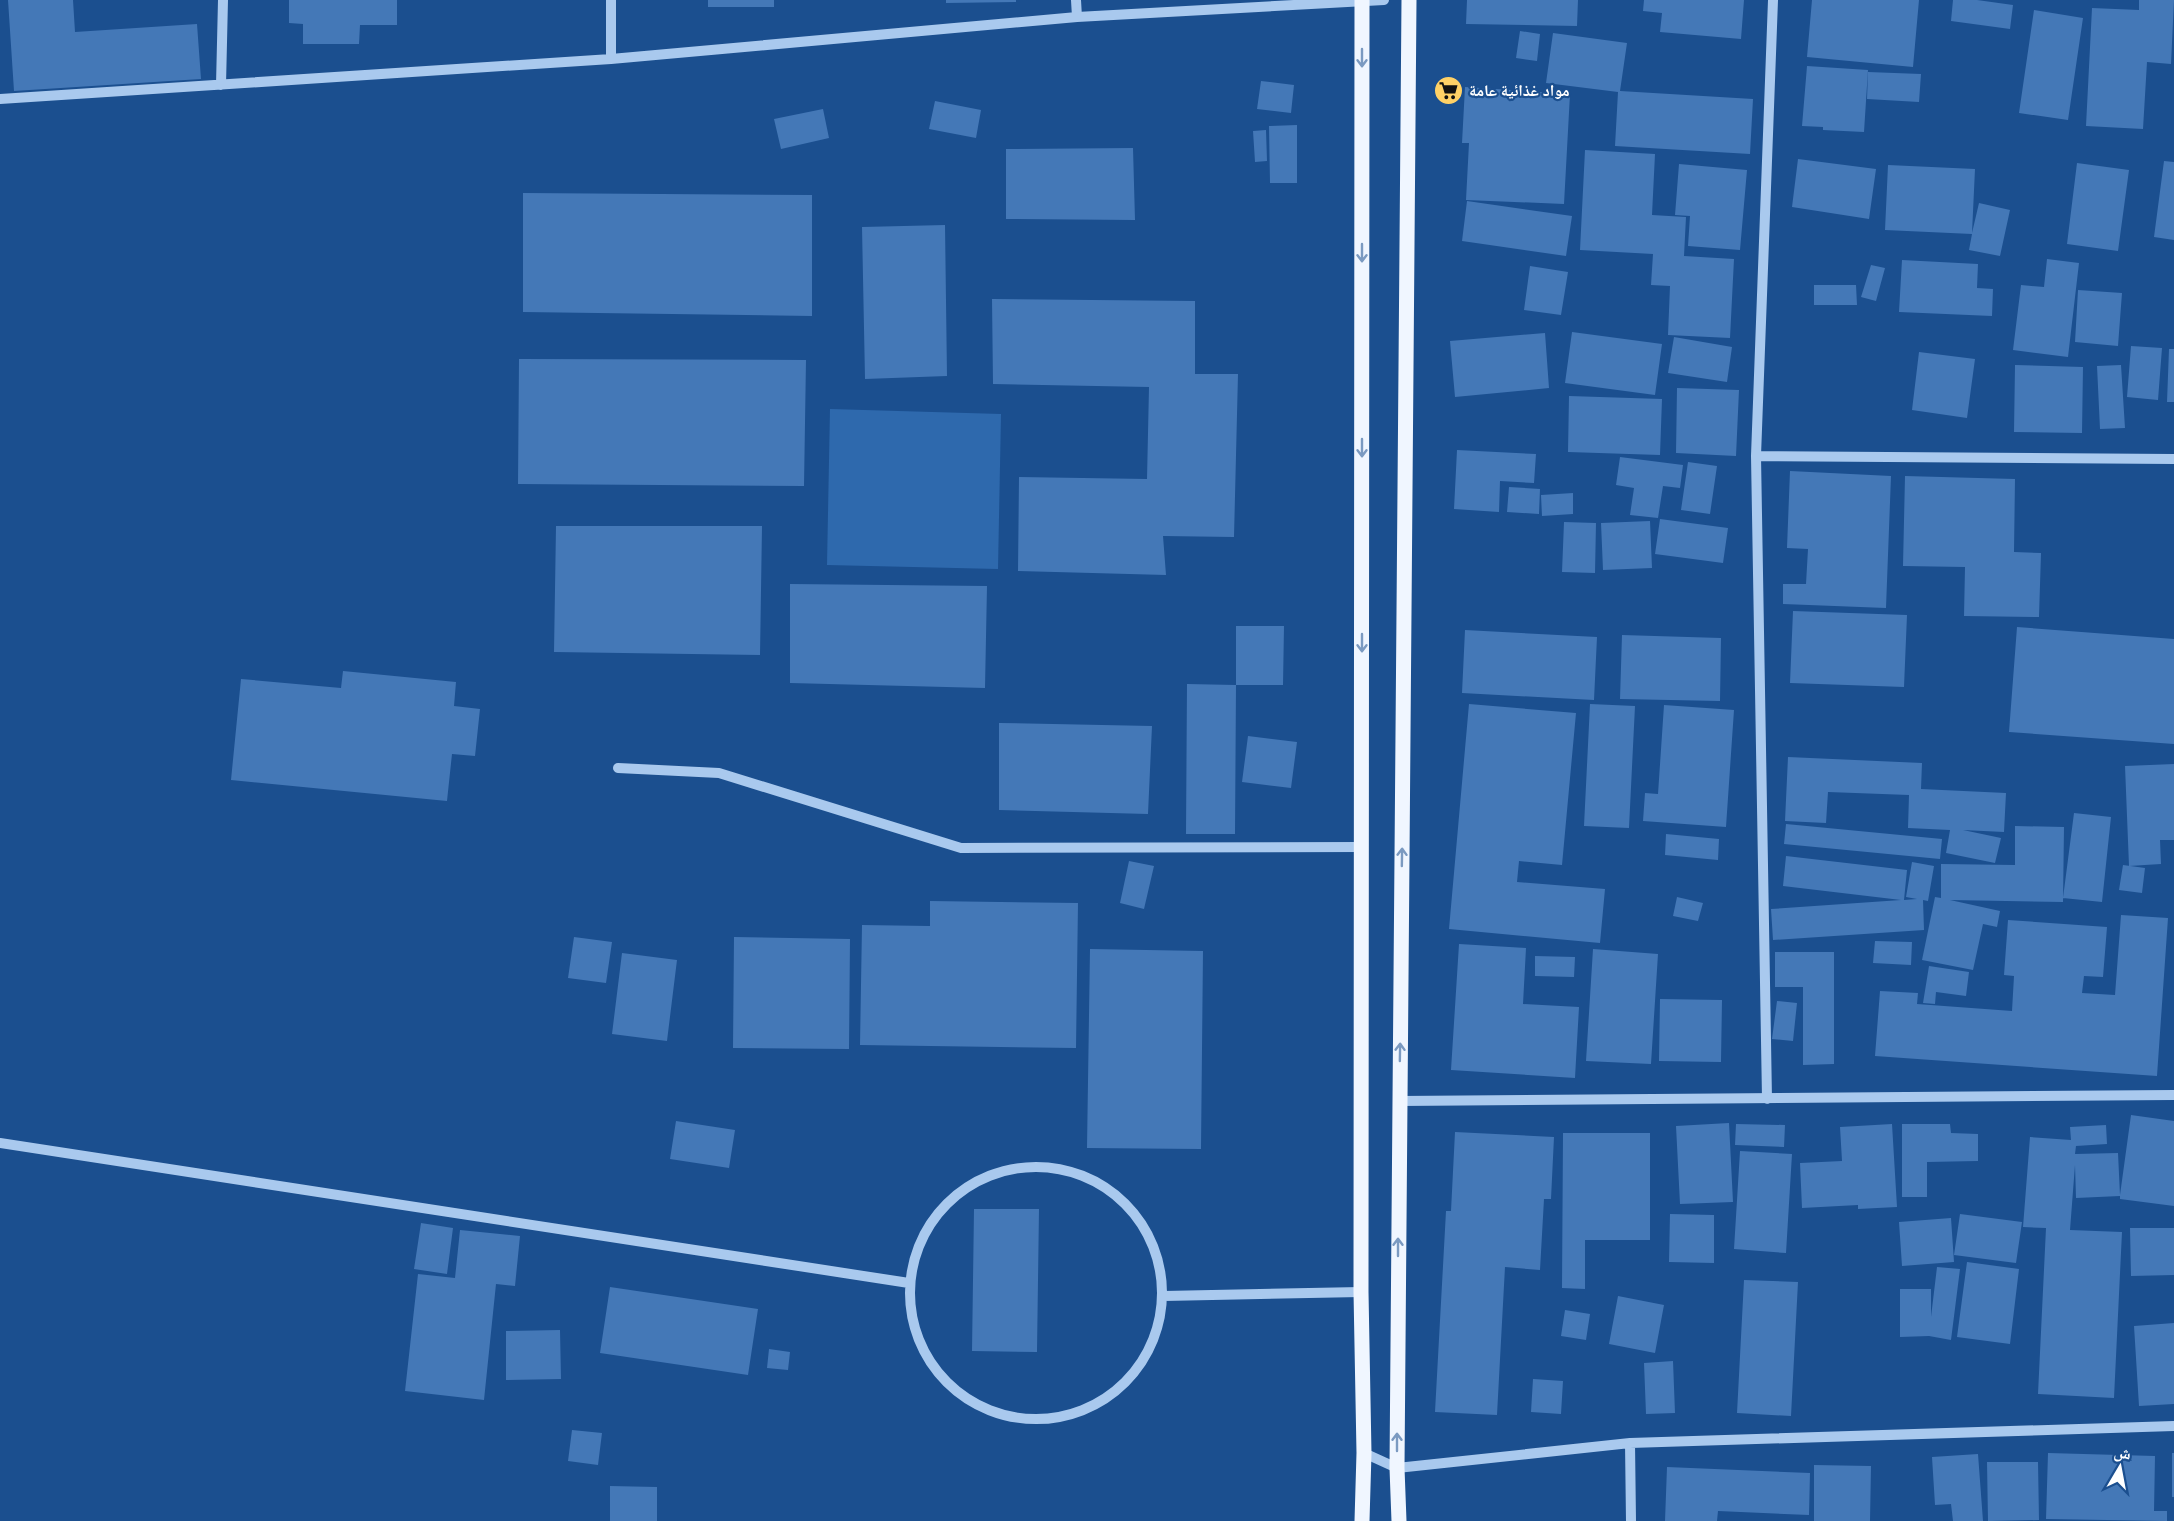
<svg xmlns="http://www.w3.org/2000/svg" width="2174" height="1521" font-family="Inter,'Noto Naskh Arabic',sans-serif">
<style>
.garden{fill:#2e69ad}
.building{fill:#4478b7}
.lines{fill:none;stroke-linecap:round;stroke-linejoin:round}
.minor{stroke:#a9c9ee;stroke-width:10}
.major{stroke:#f0f6ff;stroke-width:15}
.oneway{stroke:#7b9ac1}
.labels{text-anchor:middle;stroke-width:4.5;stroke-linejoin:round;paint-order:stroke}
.poi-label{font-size:16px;font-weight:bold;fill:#fff;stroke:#1b4f8f;text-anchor:start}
</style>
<rect width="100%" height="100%" fill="#1b4f8f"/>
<path class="garden" d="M830,409L1001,414L998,569L827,565Z"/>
<path class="building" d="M8,0H73L75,32L197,24L201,79L14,91Z
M289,0H397V25H360L359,44H303V24L289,23Z
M708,0H774V7H708Z
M946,0H1016V2L946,3Z
M1467,0H1578L1577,26L1466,24Z
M1644,0H1744L1741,39L1660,32L1662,13L1643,11Z
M1812,0H1919L1913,67L1807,57Z
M1953,0H1977L2013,5L2010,29L1951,21Z
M2139,0H2174L2171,64L2147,62L2143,129L2086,126L2092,8L2139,10Z
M2034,10L2083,18L2068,120L2019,113Z
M1520,31L1540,34L1537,61L1516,58Z
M1553,33L1627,43L1620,91L1753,99L1750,154L1615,146L1618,92L1546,83Z
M1807,66L1868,70L1864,132L1823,130V127L1802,126Z
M1868,72L1921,74L1919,102L1867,99Z
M1261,81L1294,85L1291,113L1257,109Z
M1465,87L1570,94L1564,204L1466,200L1469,143H1462Z
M935,101L981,110L976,138L929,129Z
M823,109L829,138L781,149L774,119Z
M1297,125V183H1270L1269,126Z
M1266,130L1267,161L1255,162L1253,131Z
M1133,148L1135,220L1006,219V149Z
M1585,150L1655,154L1652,215L1686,217L1684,256L1734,259L1730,338L1668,335L1670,286L1651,285L1653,254L1580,250Z
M1798,159L1876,169L1869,219L1792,207Z
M2164,161L2174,162V240L2154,237Z
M2077,163L2129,170L2118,251L2067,244Z
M1679,164L1747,170L1740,250L1688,246L1690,216L1675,215Z
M1888,165L1975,169L1972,233L1979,203L2010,210L2000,256L1969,250L1972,234L1885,230Z
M523,193L812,195V316L523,312Z
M1467,201L1572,216L1566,256L1462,241Z
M945,225L947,376L865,379L862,227Z
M2047,259L2079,263L2068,357L2013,350L2021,285L2044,287Z
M1902,260L1978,264L1977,288L1993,289L1992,316L1899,312Z
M1871,265L1885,268L1876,301L1861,297Z
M1530,266L1568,272L1561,315L1524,310Z
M1814,285H1856L1857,305H1814Z
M2078,290L2122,293L2118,346L2075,342Z
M992,299L1195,301V374H1238L1234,537L1163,536L1166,575L1018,571L1019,477L1147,479L1149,387L993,384Z
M1572,332L1662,344L1655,395L1565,383Z
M1545,333L1549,388L1455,397L1450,341Z
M1674,337L1732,347L1727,382L1668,373Z
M2131,346L2162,348L2158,400L2127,397Z
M2169,349H2174V402H2167Z
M1919,352L1975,359L1967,418L1912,410Z
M519,359L806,360L804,486L518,484Z
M2015,365L2083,367L2082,433L2014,432Z
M2121,365L2125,428L2100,429L2097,366Z
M1677,388L1739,390L1736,456L1676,453Z
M1569,396L1662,399L1660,455L1568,452Z
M1457,450L1536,454L1534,483L1500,481L1499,512L1454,509Z
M1620,457L1683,465L1680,488L1663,486L1658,518L1630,515L1634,488L1616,485Z
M1688,462L1717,466L1710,514L1681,510Z
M1790,471L1891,476L1886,608L1783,604V584H1806L1808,549L1787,548Z
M1905,476L2015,479L2014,552L2041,553L2039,617L1964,616L1965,567L1903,566Z
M1509,487L1540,489L1539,514L1507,512Z
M1573,493V514L1542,516L1541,495Z
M1660,519L1728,528L1723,563L1655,554Z
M1650,521L1652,568L1603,570L1601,523Z
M1564,522L1596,523L1595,573L1562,572Z
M556,526H762L760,655L554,652Z
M790,584L987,586L985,688L790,683Z
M1793,611L1907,615L1904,687L1790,683Z
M1236,626H1284L1283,685H1236Z
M2017,627L2174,639V744L2009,732Z
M1465,630L1597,637L1594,700L1462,693Z
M1622,635L1721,638L1720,701L1620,699Z
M343,671L456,682L454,706L480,709L475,756L452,754L447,801L231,780L241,679L341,688Z
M1187,684L1236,685L1235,834H1186Z
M1469,704L1576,713L1562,865L1519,861L1517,882L1605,889L1600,943L1449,929Z
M1590,704L1635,706L1629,828L1584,826Z
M1664,705L1734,710L1726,827L1643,821L1645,793L1658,794Z
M999,723L1152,726L1148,814L999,810Z
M1248,736L1297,742L1291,788L1242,782Z
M1788,757L1922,763L1921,789L2006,793L2004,832L1963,830L2001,838L1995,863L1946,853L1950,830L1908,828L1909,795L1828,792L1826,823L1785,821Z
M2174,764V840H2160L2161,864L2129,866L2125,766Z
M2074,813L2111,817L2102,902L2063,898Z
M1786,824L1942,839L1940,859L1784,844Z
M2015,826L2064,827L2063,902L1950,900L2000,911L1997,927L1983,924L1973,970L1922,960L1935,897L1941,898V864L2015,865Z
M1666,834L1719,839L1718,860L1665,855Z
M1786,856L1907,870L1904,900L1917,899L1906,897L1912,862L1934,866L1928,901L1923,900L1924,930L1773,940L1771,909L1901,900L1783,886Z
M1129,861L1154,866L1144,909L1120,903Z
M2123,865L2145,868L2142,893L2119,890Z
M1677,897L1703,903L1698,921L1673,916Z
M930,901L1078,903L1076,1048L860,1045L862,925L930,926Z
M2121,915L2168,918L2157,1076L1875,1056L1880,991L1918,993L1917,1004L2012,1011L2014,976L2004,975L2008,920L2107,927L2103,977L2084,976L2082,993L2115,995Z
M574,937L612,942L606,983L568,978Z
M734,937L850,939L849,1049L733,1048Z
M1875,941L1912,942L1911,965L1873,963Z
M1459,944L1526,948L1523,1004L1579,1007L1575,1078L1451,1070Z
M1090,949L1203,951L1201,1149L1087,1148Z
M1593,949L1658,954L1651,1064L1586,1061Z
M1775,952H1834V1064L1803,1065V987H1775Z
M622,953L677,960L667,1041L612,1034Z
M1535,956L1575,957L1574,977L1535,976Z
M1929,966L1969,972L1966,996L1936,992L1935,1004L1923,1003Z
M1660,999L1722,1000L1721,1062L1659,1061Z
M1777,1001L1797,1003L1793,1041L1772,1039Z
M2131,1115L2174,1121V1206L2120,1199V1196L2076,1198L2075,1165L2070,1230L2122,1232L2114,1398L2038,1394L2046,1228L2023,1227L2030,1137L2071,1140L2070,1127L2106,1125L2107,1144L2076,1146L2075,1154L2118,1153L2120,1195Z
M676,1121L735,1130L729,1168L670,1159Z
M1729,1123L1733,1202L1680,1204L1676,1126Z
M1736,1124L1785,1125L1784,1147L1735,1145Z
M1892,1124L1897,1207L1858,1209V1205L1802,1208L1800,1163L1842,1161L1840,1127Z
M1902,1124H1950L1951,1133L1978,1134V1161L1927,1162V1197H1902Z
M1455,1132L1554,1137L1551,1199H1544L1540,1270L1505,1267L1497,1415L1435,1412L1446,1211H1451Z
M1563,1133H1650V1240H1585V1289L1562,1288Z
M1740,1151L1792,1154L1786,1253L1734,1249Z
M974,1209H1039L1037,1352L972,1351Z
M1670,1214L1714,1215V1263L1669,1262Z
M1960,1214L2022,1222L2016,1263L1954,1255Z
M1951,1218L1954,1262L1902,1266L1899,1222Z
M421,1223L453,1228L447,1274L414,1269Z
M2130,1228H2174V1275L2131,1276Z
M460,1230L520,1236L515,1286L496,1284L484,1400L405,1391L418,1274L455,1278Z
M1967,1262L2019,1269L2010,1344L1957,1337Z
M1937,1267L1960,1269L1951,1340L1929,1336L1900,1337V1289H1931V1317Z
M1744,1280L1798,1282L1791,1416L1737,1413Z
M610,1287L758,1309L748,1375L600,1353Z
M1618,1296L1664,1305L1655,1353L1609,1344Z
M1565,1310L1590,1314L1586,1340L1561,1336Z
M2174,1323V1404L2139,1406L2134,1326Z
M560,1330L561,1379L506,1380V1331Z
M769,1349L790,1352L788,1370L767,1368Z
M1673,1361L1675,1413L1646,1414L1644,1363Z
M1533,1379L1563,1381L1561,1414L1531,1412Z
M572,1430L602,1433L598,1465L568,1461Z
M2048,1453L2155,1456L2154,1511H2167V1521L2046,1519Z
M2172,1453H2174V1497H2172Z
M1978,1454L1983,1521H1953L1951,1504L1935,1505L1932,1457Z
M1987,1462H2038L2039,1520L1988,1521Z
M1814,1465L1871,1466L1870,1521H1814Z
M1667,1467L1810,1473L1809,1515L1718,1511L1717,1521H1665Z
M610,1486L657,1487V1521H610Z"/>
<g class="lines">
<path class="minor" d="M1076,0L1077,17
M611,59V0
M221,85L223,0
M0,99L611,59L1077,17L1384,0
M1756,456L2174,459
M618,768L719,773L961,848L1363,847
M1767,1099L1756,456L1773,0
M1399,1101L2174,1095
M0,1143L909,1283
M910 1293a126 126 0 1 1 252 0a126 126 0 1 1-252 0Z
M1164,1296L1361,1292
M1630,1443L1631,1521
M1364,1453L1397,1468L1630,1443L2174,1426"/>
<path class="major" d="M1362,0L1361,1292L1364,1453L1362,1521
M1399,1521L1397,1468L1409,0"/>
</g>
<defs><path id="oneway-shaft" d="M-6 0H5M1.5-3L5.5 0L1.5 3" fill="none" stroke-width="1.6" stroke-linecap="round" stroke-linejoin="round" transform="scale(1.5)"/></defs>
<g class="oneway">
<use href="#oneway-shaft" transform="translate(1362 58) rotate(90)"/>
<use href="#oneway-shaft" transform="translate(1362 253) rotate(90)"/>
<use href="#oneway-shaft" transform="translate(1362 448) rotate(90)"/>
<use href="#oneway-shaft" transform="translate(1362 643) rotate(90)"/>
<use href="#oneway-shaft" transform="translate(1402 857) rotate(-89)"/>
<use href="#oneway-shaft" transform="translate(1400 1052) rotate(-89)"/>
<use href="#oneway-shaft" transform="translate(1398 1247) rotate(-90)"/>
<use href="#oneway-shaft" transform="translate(1397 1442) rotate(-90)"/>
</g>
<defs>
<symbol id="supermarket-disc" viewBox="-11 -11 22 22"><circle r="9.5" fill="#ffd166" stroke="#1b4f8f"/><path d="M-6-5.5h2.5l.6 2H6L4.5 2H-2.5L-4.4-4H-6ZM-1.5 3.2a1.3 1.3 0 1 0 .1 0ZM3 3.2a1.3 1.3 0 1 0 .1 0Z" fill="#111"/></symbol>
</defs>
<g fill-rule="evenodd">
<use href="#supermarket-disc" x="1432" y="74" width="33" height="33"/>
</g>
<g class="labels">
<g class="poi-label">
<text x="1469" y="96">مواد غذائية عامة</text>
</g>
</g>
<g transform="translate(2120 1467) rotate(10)" stroke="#1b4f8f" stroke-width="4.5" paint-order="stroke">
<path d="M0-4.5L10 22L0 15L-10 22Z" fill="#ffffff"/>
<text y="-9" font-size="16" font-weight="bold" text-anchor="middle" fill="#ffffff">ش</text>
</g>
</svg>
